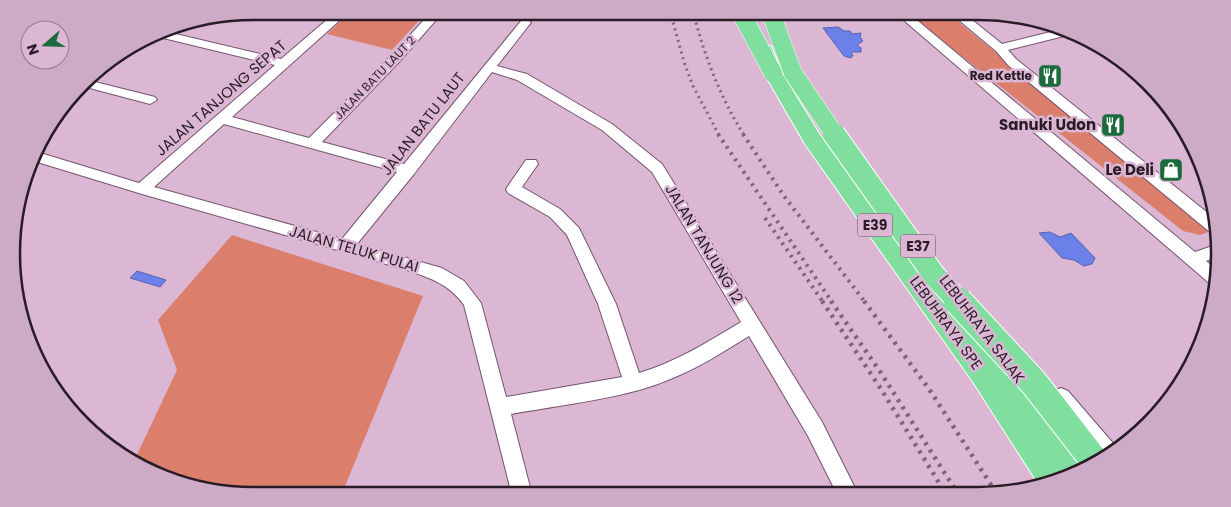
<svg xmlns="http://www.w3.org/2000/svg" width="1231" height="507" font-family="Poppins,sans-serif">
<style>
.green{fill:#db7f6c}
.water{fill:#6b80e9;stroke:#5762af}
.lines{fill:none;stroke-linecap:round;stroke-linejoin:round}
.minor-casing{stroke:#74556e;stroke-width:2}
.highway-casing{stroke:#fff;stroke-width:2}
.minor{fill:#fff;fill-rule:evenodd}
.highway{fill:#80de9e;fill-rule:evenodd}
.rail-far2{stroke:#7c6578;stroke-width:3;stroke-dasharray:2 4;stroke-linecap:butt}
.rail-far1{stroke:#7c6578;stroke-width:4;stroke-dasharray:2.5 5;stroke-linecap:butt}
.rail{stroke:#7c6578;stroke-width:4.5;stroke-dasharray:3 5.5;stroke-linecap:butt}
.highway-bridge-far2-casing{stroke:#fff;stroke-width:19;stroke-linecap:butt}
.highway-bridge-far1-casing{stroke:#fff;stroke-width:24;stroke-linecap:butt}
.highway-bridge-casing{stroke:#fff;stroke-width:30;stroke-linecap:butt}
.highway-bridge-far2{stroke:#80de9e;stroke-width:18}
.highway-bridge-far1{stroke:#80de9e;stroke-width:22}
.highway-bridge{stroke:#80de9e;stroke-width:28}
.labels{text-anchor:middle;stroke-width:5;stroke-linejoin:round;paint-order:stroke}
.far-poi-label{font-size:12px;font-weight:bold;fill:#291c27;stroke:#dbb7d4;text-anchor:end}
.far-street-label{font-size:12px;fill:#291c27;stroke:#dbb7d4}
.shield{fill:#dbb7d4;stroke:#5e4a5b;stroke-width:1}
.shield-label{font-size:14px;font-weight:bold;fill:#291c27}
.street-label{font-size:15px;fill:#291c27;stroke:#dbb7d4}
.poi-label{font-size:15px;font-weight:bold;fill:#291c27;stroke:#dbb7d4;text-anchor:end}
.rim{fill:none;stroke:#291c27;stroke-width:2.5}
</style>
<rect width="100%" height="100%" fill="#dbb7d4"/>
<path class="green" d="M352,11H428L392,50L327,34Z
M905,11H945L1214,230L1200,235L1183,231Z
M232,235L423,296L341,496H254L176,483L134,461L177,370L158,320Z"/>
<path class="water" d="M838,27L844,31H850L852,34L861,33L860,37L863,41L857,45L861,48V52H852L851,53L853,55L851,58L844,56L823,28Z
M1050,232L1060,237L1071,233L1095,258L1092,264L1084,266L1074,260L1062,258L1039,233Z
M137,271L166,280L160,287L130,278Z"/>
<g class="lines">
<defs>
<path id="minor" d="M306,11L335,13L350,11L232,117L309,138L391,56L432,11H444L399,62L322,142L404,164L521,21H529L531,23L529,25L497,66L527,74L612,124L662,164L822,422L858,494H837L808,436L749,336C723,352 697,369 668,380C623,399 559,405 511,414L532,495H512L464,305C449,284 430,278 407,270L142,194L34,161L37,152L139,183L275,65L155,36L163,31L281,59L329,18L308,13ZM492,72L517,80L602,130L652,172L741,322C708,342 676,362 639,373L616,304L579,228L560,209L522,187L538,164L536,160H526L506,189L508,193L550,217L567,235L598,304L622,377L506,397L481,303L464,281L442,268L357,244L414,174ZM224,124L397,172L342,239L154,187Z
M893,11H906L1195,252L1218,244L1217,257L1206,261L1215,268L1213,283L1208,282Z
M948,11H961L1002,44L1063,29L1072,34L1008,50L1016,59L1214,218L1218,234L1211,233L1008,65L996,51Z
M87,80L155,97L157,100L150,104L82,86Z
M1061,388L1068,391L1118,449L1102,459L1054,403L1051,397L1054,391Z"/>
<path id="highway" d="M765,45L771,46L782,73L820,135L971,336L973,333L982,330L991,333L1087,469L1039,485L973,382L805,144L764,73L756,50L759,46Z"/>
</defs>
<use href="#minor" class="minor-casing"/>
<use href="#highway" class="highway-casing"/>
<use href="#minor" class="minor"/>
<use href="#highway" class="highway"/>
<path class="rail-far2" d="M670,11L684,62L693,86L719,135
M693,11C704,55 720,97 744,135"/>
<path class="rail-far1" d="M718,134L832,302
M743,134L784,196L865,302
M765,218L823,302"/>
<path class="rail" d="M822,301L881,389L946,494
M831,301L881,373L958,494
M864,301L929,389L997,494"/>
<defs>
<path id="highway-bridge-far2" d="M740,11L773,73
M770,11L793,73L835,135"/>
<path id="highway-bridge-far1" d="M834,134L934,275L959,302"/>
<path id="highway-bridge" d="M958,301L1034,383L1096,463"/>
</defs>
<use href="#highway-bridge-far2" class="highway-bridge-far2-casing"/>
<use href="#highway-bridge-far1" class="highway-bridge-far1-casing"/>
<use href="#highway-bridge" class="highway-bridge-casing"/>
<use href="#highway-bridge-far2" class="highway-bridge-far2"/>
<use href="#highway-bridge-far1" class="highway-bridge-far1"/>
<use href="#highway-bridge" class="highway-bridge"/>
</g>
<defs>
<symbol id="restaurant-square" viewBox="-11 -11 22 22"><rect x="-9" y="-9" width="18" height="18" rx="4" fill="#1b6b3c" stroke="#dbb7d4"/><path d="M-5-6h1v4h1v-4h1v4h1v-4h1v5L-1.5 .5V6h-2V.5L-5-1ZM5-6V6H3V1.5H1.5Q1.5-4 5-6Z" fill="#fff"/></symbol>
<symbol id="shop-square" viewBox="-11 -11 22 22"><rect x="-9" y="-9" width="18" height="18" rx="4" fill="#1b6b3c" stroke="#dbb7d4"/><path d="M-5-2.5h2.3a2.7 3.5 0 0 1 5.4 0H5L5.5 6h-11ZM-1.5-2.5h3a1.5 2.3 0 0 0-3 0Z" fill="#fff"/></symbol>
</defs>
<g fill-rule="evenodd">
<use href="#restaurant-square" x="1036" y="62" width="28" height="28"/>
<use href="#restaurant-square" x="1099" y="111" width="28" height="28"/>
<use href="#shop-square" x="1157" y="156" width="28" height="28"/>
</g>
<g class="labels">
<g class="far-poi-label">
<text x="1032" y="80">Red Kettle</text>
</g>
<g class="far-street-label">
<text transform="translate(375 78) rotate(-46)" y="4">JALAN BATU LAUT 2</text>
</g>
<g class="shield">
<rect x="857.5" y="213.5" width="35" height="23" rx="4"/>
<rect x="900.5" y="234.5" width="35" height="23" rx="4"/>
</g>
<g class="shield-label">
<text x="875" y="230">E39</text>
<text x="918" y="251">E37</text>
</g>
<g class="street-label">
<text transform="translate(221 98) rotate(-41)" y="5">JALAN TANJONG SEPAT</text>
<text transform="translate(423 124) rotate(-52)" y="5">JALAN BATU LAUT</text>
<text transform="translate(704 244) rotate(59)" y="5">JALAN TANJUNG 12</text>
<text transform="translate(354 249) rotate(16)" y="5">JALAN TELUK PULAI</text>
<text transform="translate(946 323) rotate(54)" y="5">LEBUHRAYA SPE</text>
<text transform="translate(982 329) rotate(53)" y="5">LEBUHRAYA SALAK</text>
</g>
<g class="poi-label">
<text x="1096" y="130">Sanuki Udon</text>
<text x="1154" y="175">Le Deli</text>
</g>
</g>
<path d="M0 0H1231V507H0ZM253 20H978A233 233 0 0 1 1211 253V254A233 233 0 0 1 978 487H253A233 233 0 0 1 20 254V253A233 233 0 0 1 253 20Z" fill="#cdabc6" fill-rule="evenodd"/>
<path class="rim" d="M253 20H978A233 233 0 0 1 1211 253V254A233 233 0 0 1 978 487H253A233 233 0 0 1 20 254V253A233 233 0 0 1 253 20Z"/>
<g transform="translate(45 45) rotate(250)"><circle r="24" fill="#dbb7d4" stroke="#94798f"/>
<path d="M0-4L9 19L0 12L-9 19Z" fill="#1b6b3c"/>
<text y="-8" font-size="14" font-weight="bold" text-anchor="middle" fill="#291c27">N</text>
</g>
</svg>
